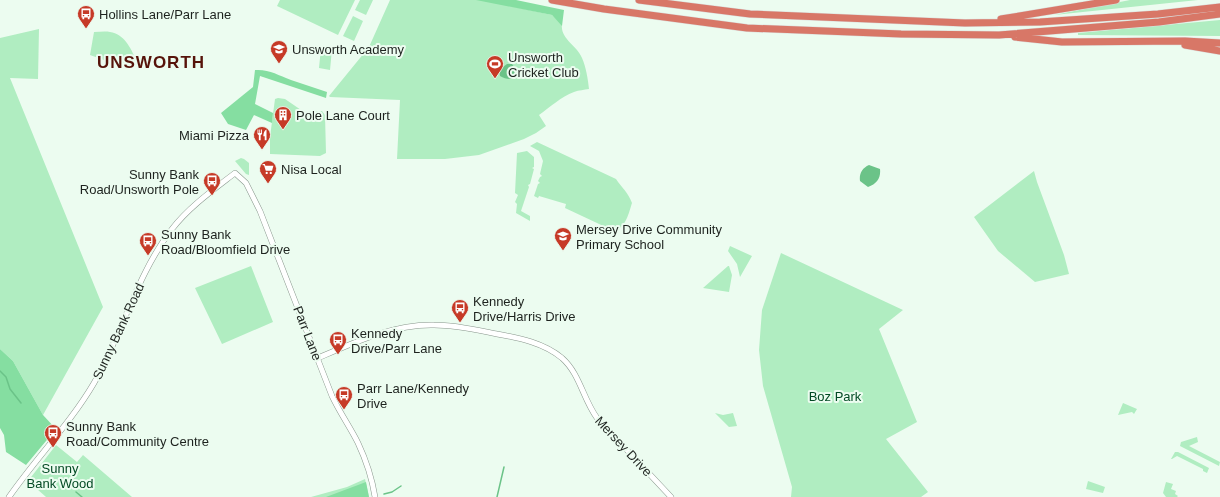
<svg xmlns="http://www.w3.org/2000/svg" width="1220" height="497" font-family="Arial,sans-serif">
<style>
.green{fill:#b0edc1}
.forest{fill:#85dea1}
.water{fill:#6bc388}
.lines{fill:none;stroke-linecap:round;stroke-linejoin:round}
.stream{stroke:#6bc388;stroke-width:1.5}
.minor-casing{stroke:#88968c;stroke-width:6}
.highway-casing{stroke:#dbdcdb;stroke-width:8}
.minor{stroke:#fff;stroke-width:5}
.highway{stroke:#d87767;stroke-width:7}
.labels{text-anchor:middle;stroke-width:4;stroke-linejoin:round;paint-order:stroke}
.poi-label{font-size:13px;fill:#1d221e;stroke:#ecfcf0;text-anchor:start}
.street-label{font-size:13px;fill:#1d221e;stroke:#ecfcf0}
.park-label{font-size:13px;fill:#034a24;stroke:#ecfcf0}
.district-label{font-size:17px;font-weight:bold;letter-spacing:1px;fill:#56130a;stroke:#ecfcf0}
</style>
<rect width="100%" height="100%" fill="#ecfcf0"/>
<path class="green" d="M280,0H355L338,35L277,6Z
M360,0H373L366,15L355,10Z
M390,0H483L552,15L562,24C560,39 577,45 582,58C586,67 588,79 589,89C584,90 579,90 574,92C561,97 550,107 539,115L546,126L536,133L524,139L479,155L445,159H397L400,100L330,97L329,96L369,47Z
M1130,0H1198L1054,15Z
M353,16L363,21L354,41L343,36Z
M1220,20V36L1078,35V33Z
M39,29L38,79L10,78L103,307L43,415L13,361L0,349V38Z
M94,32C99,32 105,31 110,32C124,34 131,48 136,60L120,69L115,64L90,55Z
M321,48L332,49L330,70L319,68Z
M278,98L285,99L304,112L322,111L325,115L326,153L320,156L270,154V137L275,99Z
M537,142L616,179C622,188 628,192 632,203C629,212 626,228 614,231L565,208L566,204L539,196L538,198L534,196L538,184L540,183L538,181L540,177L542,176L540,174L543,161L539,151L530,146Z
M527,151L534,157V167L532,168L534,169L530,184L528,185L529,187L521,211L530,216V221L516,213L517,204L515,202L518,195L515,193L517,153Z
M241,158L244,159L249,163V175L246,174L235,161Z
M1034,171L1037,182L1064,255L1069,274L1035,282L998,251L974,217Z
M730,246L752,256L740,277L737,264L728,251Z
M781,253L903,310L879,329L917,422L886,439L928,492L921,497H791L792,487L763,386L759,350L762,310Z
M251,266L273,322L222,344L195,288Z
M728,266H729L732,275L729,292L703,288Z
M1123,403L1137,409L1134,414L1132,412L1118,415Z
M715,413L723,415L733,413L737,426L729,427Z
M1197,437L1198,442L1189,446L1220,462L1219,466L1180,446L1181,442Z
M56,445L77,462L83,455L132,497H46L28,481Z
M1175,452H1178L1209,468L1207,473L1203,471V469L1177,456L1172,459H1171Z
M365,479L369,497H311L347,487Z
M1088,481L1105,487L1103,493L1086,489Z
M1166,482L1173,484L1171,489L1176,491L1175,494L1178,496L1177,497H1166L1163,493Z"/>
<path class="forest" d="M476,0H516L564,10L562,26L552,15Z
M255,70C269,69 278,75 291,80C303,84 315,88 327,92L326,98L260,76L255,104L273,113L272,123L254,115L246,130L228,124L221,113L253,87Z
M0,349L13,361L43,415L56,429L26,465L6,452L4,435L0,428Z
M366,482L369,497H326Z"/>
<path class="water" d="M507,64H512L518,73C515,81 507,80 500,76L499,70Z
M869,165L880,169C881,178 877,184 868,187L860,181C859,174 862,168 869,165Z"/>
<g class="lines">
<path class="stream" d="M0,371L6,377L10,389L21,403
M76,492L82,497
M384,494L392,492L401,486
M497,497L504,467"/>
<defs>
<path id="minor" d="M318,358C355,342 394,324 434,325C456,325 477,330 497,334C520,338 544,343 562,358C580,374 583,399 597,418L671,497
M9,497C36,458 70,424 94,383C122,334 137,274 172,229C189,207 213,190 235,173L246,183L260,211L332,396C340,413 350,427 358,443C366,460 372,478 375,497"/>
<path id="highway" d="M552,0L604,9L747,28L901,34L999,35L1159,22L1220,14
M639,0L750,14L965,23L1040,22L1158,14L1220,7
M1001,19L1116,0
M1015,37L1062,42L1185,41L1220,43
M1185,45L1220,51"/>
</defs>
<use href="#minor" class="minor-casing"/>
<use href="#highway" class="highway-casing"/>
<use href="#minor" class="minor"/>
<use href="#highway" class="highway"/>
</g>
<defs>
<symbol id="bus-pin" viewBox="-11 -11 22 30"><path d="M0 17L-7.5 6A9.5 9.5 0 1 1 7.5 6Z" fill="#c63a27" stroke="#ecfcf0"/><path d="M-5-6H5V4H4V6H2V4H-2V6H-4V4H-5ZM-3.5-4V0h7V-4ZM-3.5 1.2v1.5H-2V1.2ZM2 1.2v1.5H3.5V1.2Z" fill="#fff"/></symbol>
<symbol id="school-pin" viewBox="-11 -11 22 30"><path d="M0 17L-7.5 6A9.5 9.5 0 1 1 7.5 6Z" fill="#c63a27" stroke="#ecfcf0"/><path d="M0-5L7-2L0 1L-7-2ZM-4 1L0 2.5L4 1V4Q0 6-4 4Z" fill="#fff"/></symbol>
<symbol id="stadium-pin" viewBox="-11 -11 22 30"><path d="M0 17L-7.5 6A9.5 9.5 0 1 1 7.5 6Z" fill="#c63a27" stroke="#ecfcf0"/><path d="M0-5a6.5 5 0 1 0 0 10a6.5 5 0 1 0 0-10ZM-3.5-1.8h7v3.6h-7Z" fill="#fff"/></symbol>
<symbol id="building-pin" viewBox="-11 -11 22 30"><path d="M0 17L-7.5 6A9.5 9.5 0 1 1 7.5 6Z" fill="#c63a27" stroke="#ecfcf0"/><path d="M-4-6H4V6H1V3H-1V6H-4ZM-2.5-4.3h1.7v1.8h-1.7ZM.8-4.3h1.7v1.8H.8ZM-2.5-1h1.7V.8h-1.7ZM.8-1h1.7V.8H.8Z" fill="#fff"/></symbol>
<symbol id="restaurant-pin" viewBox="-11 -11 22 30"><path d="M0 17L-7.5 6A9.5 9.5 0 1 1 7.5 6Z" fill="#c63a27" stroke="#ecfcf0"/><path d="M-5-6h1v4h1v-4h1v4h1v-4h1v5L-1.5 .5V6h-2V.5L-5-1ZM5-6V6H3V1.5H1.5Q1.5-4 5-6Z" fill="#fff"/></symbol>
<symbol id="supermarket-pin" viewBox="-11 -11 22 30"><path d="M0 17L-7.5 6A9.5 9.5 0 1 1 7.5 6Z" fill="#c63a27" stroke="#ecfcf0"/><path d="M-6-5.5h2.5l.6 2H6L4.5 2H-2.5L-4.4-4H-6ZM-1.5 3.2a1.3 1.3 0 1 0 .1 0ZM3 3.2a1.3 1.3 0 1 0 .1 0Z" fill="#fff"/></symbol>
</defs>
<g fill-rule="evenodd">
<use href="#bus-pin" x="76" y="4" width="20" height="27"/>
<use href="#school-pin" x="269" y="39" width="20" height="27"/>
<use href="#stadium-pin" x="485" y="54" width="20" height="27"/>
<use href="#building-pin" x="273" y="105" width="20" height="27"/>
<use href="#restaurant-pin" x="252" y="125" width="20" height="27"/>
<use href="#supermarket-pin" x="258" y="159" width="20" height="27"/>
<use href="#bus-pin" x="202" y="171" width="20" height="27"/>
<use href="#school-pin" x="553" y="226" width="20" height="27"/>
<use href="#bus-pin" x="138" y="231" width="20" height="27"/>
<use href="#bus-pin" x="450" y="298" width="20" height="27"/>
<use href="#bus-pin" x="328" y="330" width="20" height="27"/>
<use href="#bus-pin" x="334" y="385" width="20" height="27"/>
<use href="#bus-pin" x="43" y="423" width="20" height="27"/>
</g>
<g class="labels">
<g class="poi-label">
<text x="99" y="19">Hollins Lane/Parr Lane</text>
<text x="292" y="54">Unsworth Academy</text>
<text x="508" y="62">Unsworth<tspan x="508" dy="15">Cricket Club</tspan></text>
<text x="296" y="120">Pole Lane Court</text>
<text x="249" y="140" text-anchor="end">Miami Pizza</text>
<text x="281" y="174">Nisa Local</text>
<text x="199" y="179" text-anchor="end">Sunny Bank<tspan x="199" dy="15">Road/Unsworth Pole</tspan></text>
<text x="576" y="234">Mersey Drive Community<tspan x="576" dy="15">Primary School</tspan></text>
<text x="161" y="239">Sunny Bank<tspan x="161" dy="15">Road/Bloomfield Drive</tspan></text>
<text x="473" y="306">Kennedy<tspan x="473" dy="15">Drive/Harris Drive</tspan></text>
<text x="351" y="338">Kennedy<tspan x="351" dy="15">Drive/Parr Lane</tspan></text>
<text x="357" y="393">Parr Lane/Kennedy<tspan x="357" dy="15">Drive</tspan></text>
<text x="66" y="431">Sunny Bank<tspan x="66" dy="15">Road/Community Centre</tspan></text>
</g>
<g class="street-label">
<text transform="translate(118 331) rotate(-65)" y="5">Sunny Bank Road</text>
<text transform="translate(308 333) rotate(69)" y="5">Parr Lane</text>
<text transform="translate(624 446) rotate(47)" y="5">Mersey Drive</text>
</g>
<g class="park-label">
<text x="835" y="401">Boz Park</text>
<text x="60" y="473">Sunny<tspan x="60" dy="15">Bank Wood</tspan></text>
</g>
<g class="district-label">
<text x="151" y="68">UNSWORTH</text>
</g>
</g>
</svg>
